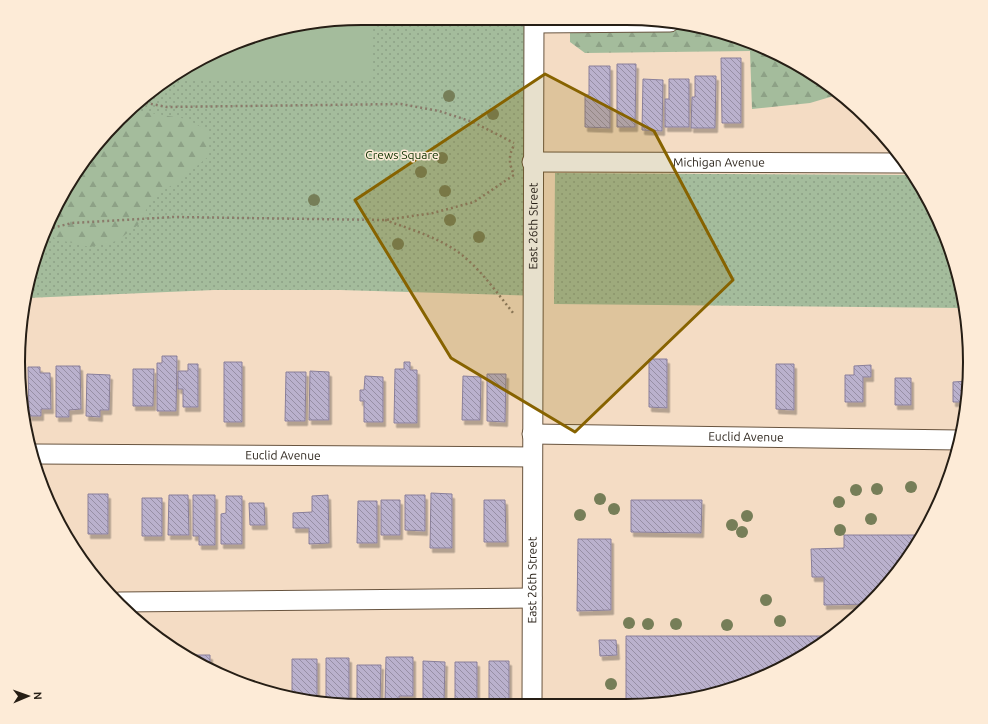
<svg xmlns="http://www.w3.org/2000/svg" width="988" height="724" font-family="Ubuntu,sans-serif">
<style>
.green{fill:url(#green-dots)}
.forest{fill:url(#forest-firs)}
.pitch{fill:#a4bc9c}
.building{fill:url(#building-back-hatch);stroke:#897f9a;filter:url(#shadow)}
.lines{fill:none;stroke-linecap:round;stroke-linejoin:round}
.minor-casing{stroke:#68543f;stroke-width:21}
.path{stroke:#8a7a6a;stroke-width:2.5;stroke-dasharray:2 3;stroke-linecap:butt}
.minor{stroke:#fff;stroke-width:19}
.tree{fill:#767e58}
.marked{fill:#876300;fill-opacity:0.2;stroke:#876300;stroke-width:3;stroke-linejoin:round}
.labels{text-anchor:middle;stroke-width:3;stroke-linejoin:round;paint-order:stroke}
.park-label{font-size:12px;fill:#0f3200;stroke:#fdebd7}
.street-label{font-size:12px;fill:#261e15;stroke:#fdebd7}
.rim{fill:none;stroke:#261e15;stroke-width:2}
</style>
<defs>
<pattern id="green-dots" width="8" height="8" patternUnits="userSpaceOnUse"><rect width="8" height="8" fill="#a4bc9c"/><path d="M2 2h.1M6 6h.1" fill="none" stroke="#8da186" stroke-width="1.8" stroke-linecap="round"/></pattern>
<pattern id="forest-firs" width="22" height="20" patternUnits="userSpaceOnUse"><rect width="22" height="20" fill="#a4bc9c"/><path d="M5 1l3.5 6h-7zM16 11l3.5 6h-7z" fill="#8da186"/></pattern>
<pattern id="building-back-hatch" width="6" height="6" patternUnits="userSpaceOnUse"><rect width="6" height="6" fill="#bab1cd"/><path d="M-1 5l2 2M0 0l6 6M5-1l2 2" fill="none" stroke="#978fa5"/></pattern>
<filter id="shadow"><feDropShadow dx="2.5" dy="4.5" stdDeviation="0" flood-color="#0004"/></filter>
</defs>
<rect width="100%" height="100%" fill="#f4dcc4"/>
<path class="green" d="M362,18H541L542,296L340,290H214L27,298L53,210L103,135L171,76L273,30Z
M555,173L913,175L934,210L958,273L964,308L554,304Z"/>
<path class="forest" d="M570,19H648L715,30L817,76L837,95L810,103L752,109L750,51L585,53L570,42Z
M132,110L187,119L209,132V156L180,180L153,197L138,225L117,241L90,247L55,239L48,228L53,210L103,135Z"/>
<path class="pitch" d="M362,18H373V81H165L171,76L273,30Z"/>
<path class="building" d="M721,58H741V123H722Z
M617,64H636L635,127H617Z
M589,66H610V128L585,127V95H589Z
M695,76H716L715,128H691L692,97H695Z
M643,79L663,80L662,131L642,130Z
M669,79H689V127H665V99H669Z
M162,356H177L176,411H157V363H162Z
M649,359H667V408L649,407Z
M224,362H242V422H224Z
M404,362H410V370H417V423H394L395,369H404Z
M188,364H198V407H183V389H178V371H188Z
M776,364H794V410L776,409Z
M871,365V377H863V402H845V375H854V366Z
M56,366H80L81,409L69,410V417H56Z
M28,367H40V373H50L51,409H41V416H29Z
M133,369H154L153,406H133Z
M310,371L329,372V420H309Z
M286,372H306L305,421H285Z
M87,374L110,375L109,410H100V417L86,416Z
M487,374H506L505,422L487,421Z
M365,376L383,377V422H364V401H360V390H364Z
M463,376L481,377L480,420H462Z
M895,378H911V405H895Z
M968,381L967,402H953V382Z
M431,493L452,494V548H430Z
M88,494H108V534H88Z
M169,495H188L189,535H168Z
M193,495H215V545H199V536H193Z
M328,495L329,543L309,544V528H293V513L312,512V496Z
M405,495H425V531L405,530Z
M226,496H242V544H221V514L226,513Z
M142,498H162V536H142Z
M381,500H400V535H381Z
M484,500H505L506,542H484Z
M631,500H702L701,533L631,532Z
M358,501H377V543H357Z
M249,503H264L265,525H250Z
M844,535H923L885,589L868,604L824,605V577H812L811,549L844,548Z
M578,539H611V610L577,611Z
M846,618H853L846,625Z
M626,636H826V641L758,680L671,703H626Z
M599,640H616L617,655L600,656Z
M196,655H210V671L196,662Z
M386,657H413V696H399V703L385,702Z
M326,658H349V702H326Z
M292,659H317V702L292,697Z
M423,661L445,662L444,702L423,701Z
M489,661H509V701H489Z
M455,662H477V702H455Z
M357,665H381L380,702H357Z"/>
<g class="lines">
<defs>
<g id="minor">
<path d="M534,23L670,22"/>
<path id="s1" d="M532,162L905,163"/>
<path id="s2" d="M532,434L959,440"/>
<path id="s3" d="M34,454L532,457"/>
<path d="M119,602L532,598"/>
<path id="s4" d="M532,704L534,18"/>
</g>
</defs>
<use href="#minor" class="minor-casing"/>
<path class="path" d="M141,102L167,107L401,104L439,111L473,122L514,143
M385,220C410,229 437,237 458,252C480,268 497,293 514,314
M48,229L72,223L174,217L385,220L433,213L474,202L514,175C509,163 508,157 514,145"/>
<use href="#minor" class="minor"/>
</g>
<g class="tree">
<circle cx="449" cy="96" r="6"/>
<circle cx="493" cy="114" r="6"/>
<circle cx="442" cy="158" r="6"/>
<circle cx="421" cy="172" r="6"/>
<circle cx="445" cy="191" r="6"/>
<circle cx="314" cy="200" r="6"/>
<circle cx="450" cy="220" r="6"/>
<circle cx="479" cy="237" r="6"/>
<circle cx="398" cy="244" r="6"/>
<circle cx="911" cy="487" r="6"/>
<circle cx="877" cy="489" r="6"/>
<circle cx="856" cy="490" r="6"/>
<circle cx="600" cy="499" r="6"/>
<circle cx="839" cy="502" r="6"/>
<circle cx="614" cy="509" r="6"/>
<circle cx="580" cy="515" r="6"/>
<circle cx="747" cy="516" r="6"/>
<circle cx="871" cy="519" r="6"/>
<circle cx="732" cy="525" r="6"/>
<circle cx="840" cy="530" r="6"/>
<circle cx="742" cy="532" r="6"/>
<circle cx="766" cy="600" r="6"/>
<circle cx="780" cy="621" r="6"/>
<circle cx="629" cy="623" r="6"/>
<circle cx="648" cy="624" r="6"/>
<circle cx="676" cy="624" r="6"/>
<circle cx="727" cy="625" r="6"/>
<circle cx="611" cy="684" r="6"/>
</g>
<path class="marked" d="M545,74L654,131L733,280L575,432L451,358L355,200Z"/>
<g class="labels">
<g class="park-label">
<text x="402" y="159">Crews Square</text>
</g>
<g class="street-label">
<text dy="4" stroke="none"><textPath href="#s1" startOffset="187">Michigan Avenue</textPath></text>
<text dy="4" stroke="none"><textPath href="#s4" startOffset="478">East 26th Street</textPath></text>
<text dy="4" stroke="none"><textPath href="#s2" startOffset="214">Euclid Avenue</textPath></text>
<text dy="4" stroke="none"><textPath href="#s3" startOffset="249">Euclid Avenue</textPath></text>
<text dy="4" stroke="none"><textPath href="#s4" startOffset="124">East 26th Street</textPath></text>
</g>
</g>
<path d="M0 0H988V724H0ZM362 25H626A337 337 0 0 1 963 362V362A337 337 0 0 1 626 699H362A337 337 0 0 1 25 362V362A337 337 0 0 1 362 25Z" fill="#fdebd7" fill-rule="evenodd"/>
<path class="rim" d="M362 25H626A337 337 0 0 1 963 362V362A337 337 0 0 1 626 699H362A337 337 0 0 1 25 362V362A337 337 0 0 1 362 25Z"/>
<g transform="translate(28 696) rotate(88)" stroke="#fdebd7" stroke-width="3" paint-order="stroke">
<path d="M0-3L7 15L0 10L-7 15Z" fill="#261e15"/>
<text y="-6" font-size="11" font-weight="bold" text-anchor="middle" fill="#261e15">N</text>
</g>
</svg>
